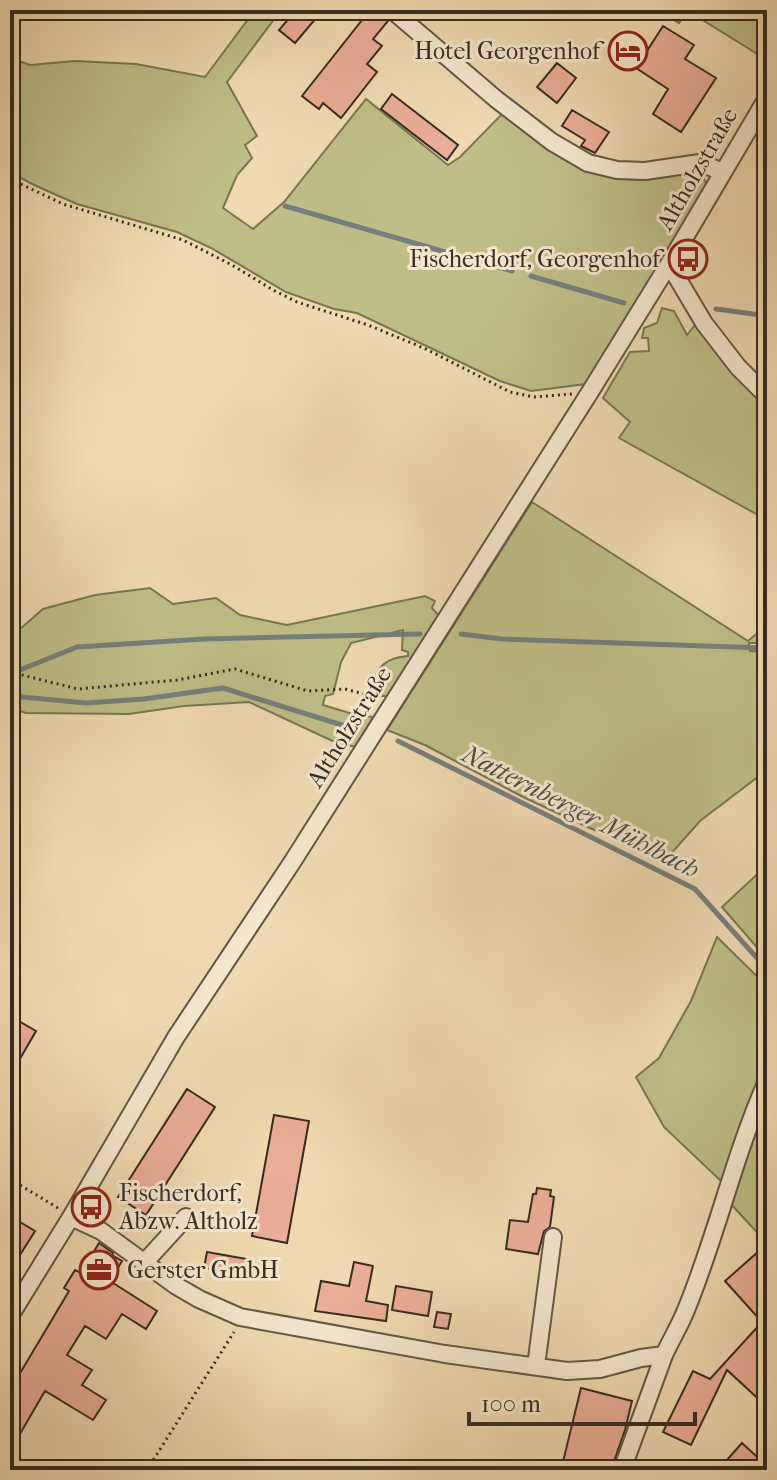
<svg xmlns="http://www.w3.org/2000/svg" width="777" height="1480" font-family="'IM FELL French Canon',serif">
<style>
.green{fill:#bfbe88;stroke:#7a7554;stroke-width:2}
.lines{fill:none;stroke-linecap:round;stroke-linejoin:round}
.stream{stroke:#767f7c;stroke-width:5}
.building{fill:#eaad97;stroke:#362c21;stroke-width:2}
.minor-casing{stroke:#645745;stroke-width:20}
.path{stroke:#362c21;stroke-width:3;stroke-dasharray:2 4;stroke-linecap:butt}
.minor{stroke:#f5e6cd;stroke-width:16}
.labels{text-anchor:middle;stroke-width:6;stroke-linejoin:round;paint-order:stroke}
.poi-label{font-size:24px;fill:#362c21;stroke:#f5e6cd;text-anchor:end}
.street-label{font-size:24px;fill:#362c21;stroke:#f5e6cd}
.water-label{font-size:26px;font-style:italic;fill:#504f47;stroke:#f5e6cd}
</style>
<rect width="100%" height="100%" fill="#f0d9b2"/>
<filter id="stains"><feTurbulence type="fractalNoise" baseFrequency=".0025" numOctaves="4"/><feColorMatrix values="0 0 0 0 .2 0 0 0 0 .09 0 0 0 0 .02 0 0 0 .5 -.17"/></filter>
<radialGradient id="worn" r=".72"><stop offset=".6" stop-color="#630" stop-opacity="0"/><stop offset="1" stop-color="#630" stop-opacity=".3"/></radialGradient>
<path class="green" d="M255,10H281L227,82L257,136L245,145L252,158L237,175L223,208L253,229L284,202L366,99L448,165L460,157L504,112C544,146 583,180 640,180C660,180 681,170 701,175L707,184L705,193L586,384L531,391L500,381L357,313L334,309L286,292L211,248L177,232L77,204L34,185L10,172V58L30,65L75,61L136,64L205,77Z
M662,10H767V60L688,11L679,23L661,13Z
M662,308L674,311L687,335L695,325L767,404V520L619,438L630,422L603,398L630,352L649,351L648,338H642L644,328L657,323Z
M532,502L748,641L767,625V643H749L750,651L767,652V770L700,821L669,856L631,847L523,797L425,745L387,730Z
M150,588L173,604L216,598L240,615L287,625L425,596L435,601L432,608L441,618L390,697L377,695L371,685C379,666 385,658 408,656V652L402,650L403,630L351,643L341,662L333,694L325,696L323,705L356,715L373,717L358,747L339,744L249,702L184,706L129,714L26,713L10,708V638L43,609L95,595Z
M767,865V959L722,907Z
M717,937L767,986V1064L758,1084L723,1183L664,1127L636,1077L659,1058L691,1001Z
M767,1094V1243L728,1201Z"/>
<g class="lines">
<path class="stream" d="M285,206L512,271
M531,276L624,303
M716,309L767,316
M461,634L502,639L767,648
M10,674L77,647L204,639L420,634
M10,690L22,697L86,703L144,699L223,688L345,726
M398,741L695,889L767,969"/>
</g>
<path class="building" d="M296,10H323L295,43L279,30Z
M370,10H374L388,21L373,39L382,46L367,64L377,72L341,118L323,103L319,109L302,96Z
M663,26L694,45L685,59L716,78L681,132L653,114L668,89L636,68Z
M557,63L576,78L557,103L537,87Z
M392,94L458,145L447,160L381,109Z
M572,110L609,132L595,153L581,146L585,140L562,126Z
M10,1016L36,1031L10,1076Z
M187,1089L215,1107L146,1215L118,1197Z
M274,1115L309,1121L287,1243L252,1236Z
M537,1188L551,1190L550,1196L554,1197L550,1227L544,1231L538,1254L506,1249L510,1220L528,1222L533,1194H536Z
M10,1216L35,1231L10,1271Z
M99,1243L113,1253L112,1255L122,1261L110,1281L157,1311L146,1329L122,1314L106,1339L85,1326L67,1355L92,1370L82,1385L106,1400L93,1420L45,1391L10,1451V1390L69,1291L64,1288L75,1270L81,1273Z
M767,1244V1407L727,1370L691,1445L663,1432L693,1371L710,1379L762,1322L725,1281Z
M207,1252L252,1260L249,1275L204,1268Z
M354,1262L373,1266L366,1301L388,1305L386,1321L315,1311L321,1281L349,1286Z
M396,1286L432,1292L428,1316L392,1310Z
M437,1312L451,1314L448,1329L434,1327Z
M581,1388L632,1401L625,1430L611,1470H561Z
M742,1443L767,1466V1470H718Z"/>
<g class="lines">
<defs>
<path id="minor" d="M392,10L496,99L552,142L588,163L617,170L645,171L700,163L723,172
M669,264L704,323L738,367L767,396
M71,1217L101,1231L175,1285L199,1299L240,1317L445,1354L567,1371L600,1369L641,1358L664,1355C671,1340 680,1325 686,1310C717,1235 734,1155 767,1081
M144,1263L186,1217
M10,1316L71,1217L176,1037L291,864L590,392L669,264L767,98
M536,1366L553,1237
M622,1470L664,1355"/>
</defs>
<use href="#minor" class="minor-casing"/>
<path class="path" d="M10,179L63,204L183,240L232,265L273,290L297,302L368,325L426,349L510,392L534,397L572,394
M10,672L78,689L177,680L235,669L308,691L345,689L364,694L377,701
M10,1179L58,1208
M147,1470L234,1332"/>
<use href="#minor" class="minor"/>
</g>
<defs>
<symbol id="hotel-ring" viewBox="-11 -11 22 22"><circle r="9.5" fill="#f5e6cd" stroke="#8f2418" stroke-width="1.5"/><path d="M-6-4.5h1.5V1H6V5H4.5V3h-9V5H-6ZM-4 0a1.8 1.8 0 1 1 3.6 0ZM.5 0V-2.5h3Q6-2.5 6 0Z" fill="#8f2418"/></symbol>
<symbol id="bus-ring" viewBox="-11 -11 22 22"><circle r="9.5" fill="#f5e6cd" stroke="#8f2418" stroke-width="1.5"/><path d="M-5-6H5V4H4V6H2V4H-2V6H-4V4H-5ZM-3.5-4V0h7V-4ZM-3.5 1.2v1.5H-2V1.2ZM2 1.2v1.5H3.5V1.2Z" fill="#8f2418"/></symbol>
<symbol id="office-ring" viewBox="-11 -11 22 22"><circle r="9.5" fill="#f5e6cd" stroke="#8f2418" stroke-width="1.5"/><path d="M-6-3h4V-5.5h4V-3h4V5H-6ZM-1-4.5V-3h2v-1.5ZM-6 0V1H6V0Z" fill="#8f2418"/></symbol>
</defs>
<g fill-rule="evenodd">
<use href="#hotel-ring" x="606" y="29" width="44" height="44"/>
<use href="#bus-ring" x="666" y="237" width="44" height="44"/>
<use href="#bus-ring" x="69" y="1185" width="44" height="44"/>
<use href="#office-ring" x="77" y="1248" width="44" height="44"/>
</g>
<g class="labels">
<g class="poi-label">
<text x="600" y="59">Hotel Georgenhof</text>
<text x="660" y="267">Fischerdorf, Georgenhof</text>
<text x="119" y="1201" text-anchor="start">Fischerdorf,<tspan x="119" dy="28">Abzw. Altholz</tspan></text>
<text x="127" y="1278" text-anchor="start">Gerster GmbH</text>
</g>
<g class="street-label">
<text transform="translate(697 169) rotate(-60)" y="8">Altholzstraße</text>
<text transform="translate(349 727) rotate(-58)" y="8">Altholzstraße</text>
</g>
<g class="water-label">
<text transform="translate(581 811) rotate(27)" y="9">Natternberger Mühlbach</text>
</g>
</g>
<rect width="777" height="1480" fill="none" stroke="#f0d9b2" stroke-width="40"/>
<rect x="12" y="12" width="753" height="1456" fill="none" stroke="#362c21" stroke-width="4"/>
<rect x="20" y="20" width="737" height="1440" fill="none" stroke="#362c21" stroke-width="2"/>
<path d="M469 1412v12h226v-12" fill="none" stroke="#362c21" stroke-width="4"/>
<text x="481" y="1412" font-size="24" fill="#362c21" stroke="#f5e6cd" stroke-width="6" paint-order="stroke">100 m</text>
<rect width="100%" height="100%" filter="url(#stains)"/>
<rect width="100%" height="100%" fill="url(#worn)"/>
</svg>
